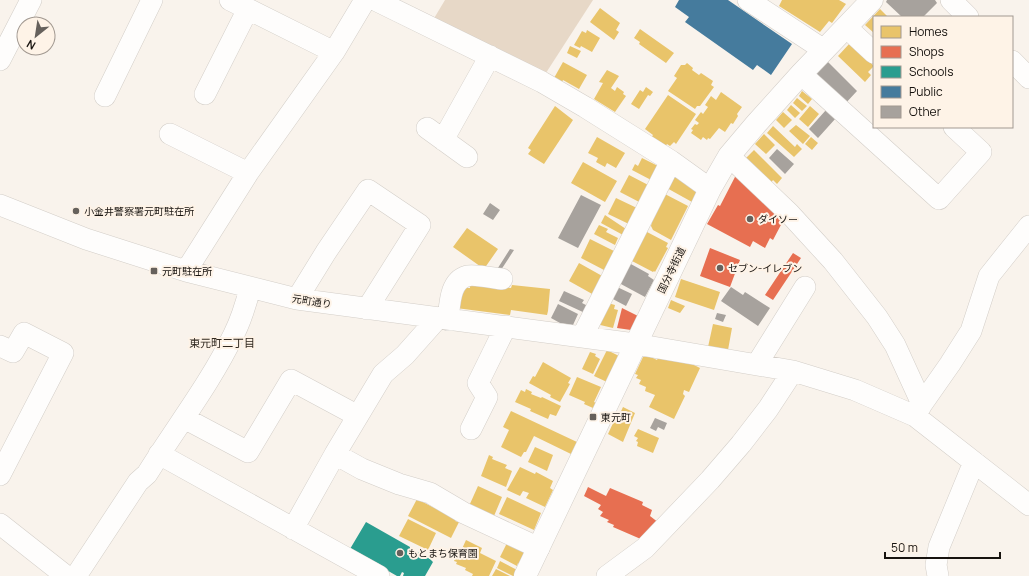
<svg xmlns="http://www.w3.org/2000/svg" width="1029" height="576" font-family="Manrope,'Noto Sans JP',sans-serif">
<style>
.forest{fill:#e7d8c7}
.homes{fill:#e9c46a}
.shops{fill:#e76f51}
.schools{fill:#2a9d8f}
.public{fill:#457b9d}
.building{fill:#a7a29d}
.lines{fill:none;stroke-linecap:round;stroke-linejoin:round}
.minor-casing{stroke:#d3cec8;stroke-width:22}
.major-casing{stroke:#d3cec8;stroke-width:23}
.minor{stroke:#fefdfc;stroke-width:21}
.major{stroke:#fefdfc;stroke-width:22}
.poi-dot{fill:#66615c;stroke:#fef3e7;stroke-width:1.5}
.labels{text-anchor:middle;stroke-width:4;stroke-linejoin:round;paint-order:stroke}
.poi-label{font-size:10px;fill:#17130f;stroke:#fef3e7;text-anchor:start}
.street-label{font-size:10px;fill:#17130f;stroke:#fef3e7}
.neighbourhood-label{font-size:11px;fill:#30281f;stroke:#fef3e7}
</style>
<rect width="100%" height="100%" fill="#f9f3ec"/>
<path class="forest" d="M445,0H593L544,76L433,20Z"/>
<path class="homes" d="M782,0H839L846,4L832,23L829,21L820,32L779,6Z
M600,8L620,23L616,30L619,32L614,40L590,22Z
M880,9L888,17H874V33L865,25Z
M640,29L674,53L666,63L639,44L640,42L634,38Z
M587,30L600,38L592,52L581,46L580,48L574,45L582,31L586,33Z
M850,43L874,66L868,72L871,75L865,82L838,56Z
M570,46L581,51L577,58L567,53Z
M563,62L587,75L579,89L563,80L562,82L554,78Z
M687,63L693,68L692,70L699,75L701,73L713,81L711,85L714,87L700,106H697L695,109L668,91L677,78L674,76L681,65H685Z
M607,70L619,76L611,88L615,91L617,87L624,92L623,94L626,96L615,112L594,99L603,83L599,82Z
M646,87L653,92L650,96L648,95L639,109L631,104L640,90L643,92Z
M802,91L812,99L808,104L799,96Z
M721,92L742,107L737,114L738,116L733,124L731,123L725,132L719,128L710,139L708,138L707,140L703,137L701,140L691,133L693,130L691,129L695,124L697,125L699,123L695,120L701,112L703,114L708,107L705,105L711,96L716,100Z
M668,95L696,114L676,144L674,142L670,146L667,144L665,147L651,138L653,135L645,129Z
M797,98L807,106L802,111L793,103Z
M791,105L800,113L795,118L787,110Z
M555,106L573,120L544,164L528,154L531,150L528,148Z
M810,106L819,114L808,127L799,119Z
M783,112L792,120L784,128L776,120Z
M796,125L810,136L803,144L789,131Z
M773,126L795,147L797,144L802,149L794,157L767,133Z
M764,134L775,145L766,154L755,144Z
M597,137L625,153L616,168L607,163L605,167L596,162L598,158L588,153Z
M811,137L818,143L812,150L805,144Z
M754,150L782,178L777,184L773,180L771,183L744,160Z
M642,158L660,167L653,181L632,170L635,164L638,166Z
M583,162L617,181L605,202L571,183Z
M629,175L652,187L643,204L620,192Z
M675,175L699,190L692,202L665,187Z
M663,193L688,206L671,240L653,230L651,226L652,221L649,220Z
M616,198L639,209L631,225L608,214Z
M605,215L626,229L623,235L601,223Z
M599,225L608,229L606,232L618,238L615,245L594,234Z
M467,228L498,249L484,269L453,247Z
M647,232L668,243L666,247L668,248L655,272L654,271L653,272L632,261L635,256L630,253L643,234L645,235Z
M590,239L616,252L610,267L606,266L604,270L581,258Z
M579,263L604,277L594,295L569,281Z
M681,279L720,292L714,310L675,297Z
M470,283L511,288L512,285L550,289L548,311L547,315L511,310L510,315L456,308L464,288H470Z
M671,300L685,306L680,313L668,308Z
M604,302L615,305L614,309L618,310L613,328L596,324Z
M713,324L732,328L728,350L708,347Z
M607,350L619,356L607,382L594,376Z
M590,352L596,354L595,356L600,359L593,374L582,369Z
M649,356L657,360L658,358L688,362L700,368L689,392L684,390L683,394L685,396L674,419L649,407L655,395L645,391L646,387L639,384L641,380L636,378L638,375L635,374L643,357Z
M543,362L571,378L568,383L570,384L560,402L550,397L551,395L529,383L533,376L535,377Z
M577,377L601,387L594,402L596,403L593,408L584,404L585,402L569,395Z
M526,389L532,392L531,394L541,398L542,397L561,406L556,416L550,414L548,419L530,411L531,409L515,402L521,390L525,392Z
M623,407L635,413L623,442L608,434L614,421L616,422Z
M511,411L577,442L571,454L534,436L526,452H524L521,457L501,447L509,430L503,427Z
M638,429L659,438L653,453L637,446L638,442L636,441L638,438L634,436Z
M535,447L553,455L547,471L528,462Z
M489,455L493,457L492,459L507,465L505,468L512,471L506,487L481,476Z
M520,467L535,474L536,472L553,481L550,488L553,490L545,507L526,498L529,493L523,491L520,496L507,490Z
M478,486L502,497L494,516L469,506Z
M507,497L541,513L534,530L499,514Z
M417,499L456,519L455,521L459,522L451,538L408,516Z
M408,519L436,533L428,550L399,536Z
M466,540L482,548L480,553L496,561L489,576H472L473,574L465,570L466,568L456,564L457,562L454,561L459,550L461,551Z
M508,541L528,551L521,565L518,563L517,566L500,557Z
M500,561L519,571L517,576H513L497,568Z
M496,569L510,576H492Z"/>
<path class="shops" d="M736,175L781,213L778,219L783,221L773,240L770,238L765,248L753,241L750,247L707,224L718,205L720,206Z
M710,248L740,260L730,287L700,276Z
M793,253L801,258L773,300L765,295Z
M622,308L638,316L631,330L617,328Z
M588,487L606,496L610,488L643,502L642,505L652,510L650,516L659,523L643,540L613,527L614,525L607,522L609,520L600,516L603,512L598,509L601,505L584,496Z"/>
<path class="schools" d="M366,522L410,547V548L418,553L419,552L430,559L433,562L425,576H403L404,573L402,572L400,576H397L350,549Z"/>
<path class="public" d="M679,0H728L792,44L771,75L757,65L753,70L685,22L689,17L675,7Z"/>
<path class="building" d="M887,0H935L937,3L923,17H902L886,2Z
M828,62L857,91L844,105L814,76Z
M826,110L836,118L818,138L809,129Z
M777,149L794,164L785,174L769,158Z
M581,195L601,205L578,248L558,238Z
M490,203L500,210L493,220L483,214Z
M510,249L514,250L499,273L496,271Z
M629,263L649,274L648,276L654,280L645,297L619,283Z
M615,286L632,294L626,306L609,297Z
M731,287L743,295L745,292L770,308L758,326L721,301Z
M564,291L584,300L582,303L588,306L585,313L559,301Z
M558,304L578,314L573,325L560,323L551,318Z
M717,313L726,315L723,322L715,319Z
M655,418L667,423L664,430L658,427L656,431L650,428Z"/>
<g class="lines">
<defs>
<path id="minor" d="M230,0L334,52
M375,0L542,82L585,107L671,161L710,189
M748,0L824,50
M951,0L968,17
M846,27L874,53
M0,60L31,0
M1012,61L1029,78
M801,74L939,199L981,152L954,127
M205,94L248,9
M105,96L152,0
M427,128L467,157
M170,134L248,173
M443,140L490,56
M729,156L789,213L833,261L877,317L895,345L922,404L915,416
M0,205L86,239L186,271L297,299L635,344L793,371L855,390L915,416L1029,505
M186,271L248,173L334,52L365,0
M297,299L326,252L368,190L420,225L367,309
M448,320C450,306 449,281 467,276C473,274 494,278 502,279
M582,337L671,161
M0,346L13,352L24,333L63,353L0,475
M757,364L805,287
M922,404L950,364L971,331L989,276L1029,226
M184,418L248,452L291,380L358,416
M471,429L487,397L478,383L506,326
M159,454L379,576
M335,454L362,469L399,484L430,493L464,513L539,548
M0,524L66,576
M293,529L335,454L383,374L405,355L437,319
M76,576L138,482L147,474C176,427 210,384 234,334C241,320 246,304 250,288
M607,576L645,548L710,480L741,444L768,409L793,371
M938,576L936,565L939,547L974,462"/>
<path id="major" d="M525,576L690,231L710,189L729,156L756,124L801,74L872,0"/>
</defs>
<use href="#minor" class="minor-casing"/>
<use href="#major" class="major-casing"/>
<use href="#minor" class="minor"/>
<use href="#major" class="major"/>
</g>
<g class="poi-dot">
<circle cx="76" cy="211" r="4"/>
<circle cx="750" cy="219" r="4"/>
<circle cx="720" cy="268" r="4"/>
<rect x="150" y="267" width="8" height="8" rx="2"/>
<rect x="589" y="413" width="8" height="8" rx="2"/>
<circle cx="400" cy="553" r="4"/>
</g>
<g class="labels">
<g class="poi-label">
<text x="84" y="215">小金井警察署元町駐在所</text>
<text x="758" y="223">ダイソー</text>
<text x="728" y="272">セブン-イレブン</text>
<text x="162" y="275">元町駐在所</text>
<text x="601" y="421">東元町</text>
<text x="408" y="557">もとまち保育園</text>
</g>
<g class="street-label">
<text transform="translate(671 270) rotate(-64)" y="4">国分寺街道</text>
<text transform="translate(312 301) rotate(9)" y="4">元町通り</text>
</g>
<g class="neighbourhood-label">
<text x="222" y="347">東元町二丁目</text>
</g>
</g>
<rect x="873" y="16" width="140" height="112" fill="#fef3e7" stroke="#a29991"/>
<rect x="881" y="26" width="20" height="12" fill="#e9c46a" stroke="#a29991"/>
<text x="909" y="36" font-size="12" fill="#17130f">Homes</text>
<rect x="881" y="46" width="20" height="12" fill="#e76f51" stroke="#a29991"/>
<text x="909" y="56" font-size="12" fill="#17130f">Shops</text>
<rect x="881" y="66" width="20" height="12" fill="#2a9d8f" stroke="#a29991"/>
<text x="909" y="76" font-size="12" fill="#17130f">Schools</text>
<rect x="881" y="86" width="20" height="12" fill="#457b9d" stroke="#a29991"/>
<text x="909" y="96" font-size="12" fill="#17130f">Public</text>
<rect x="881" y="106" width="20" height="12" fill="#a7a29d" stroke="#a29991"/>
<text x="909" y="116" font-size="12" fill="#17130f">Other</text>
<g transform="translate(36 36) rotate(210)"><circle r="19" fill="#fef3e7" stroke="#a29991"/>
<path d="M0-3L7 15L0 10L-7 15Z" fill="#66615c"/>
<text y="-6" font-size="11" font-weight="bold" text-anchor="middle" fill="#17130f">N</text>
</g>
<path d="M885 552v6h115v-6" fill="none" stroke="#17130f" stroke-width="2"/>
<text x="891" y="552" font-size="12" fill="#17130f" stroke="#fef3e7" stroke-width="3" paint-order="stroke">50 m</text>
</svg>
